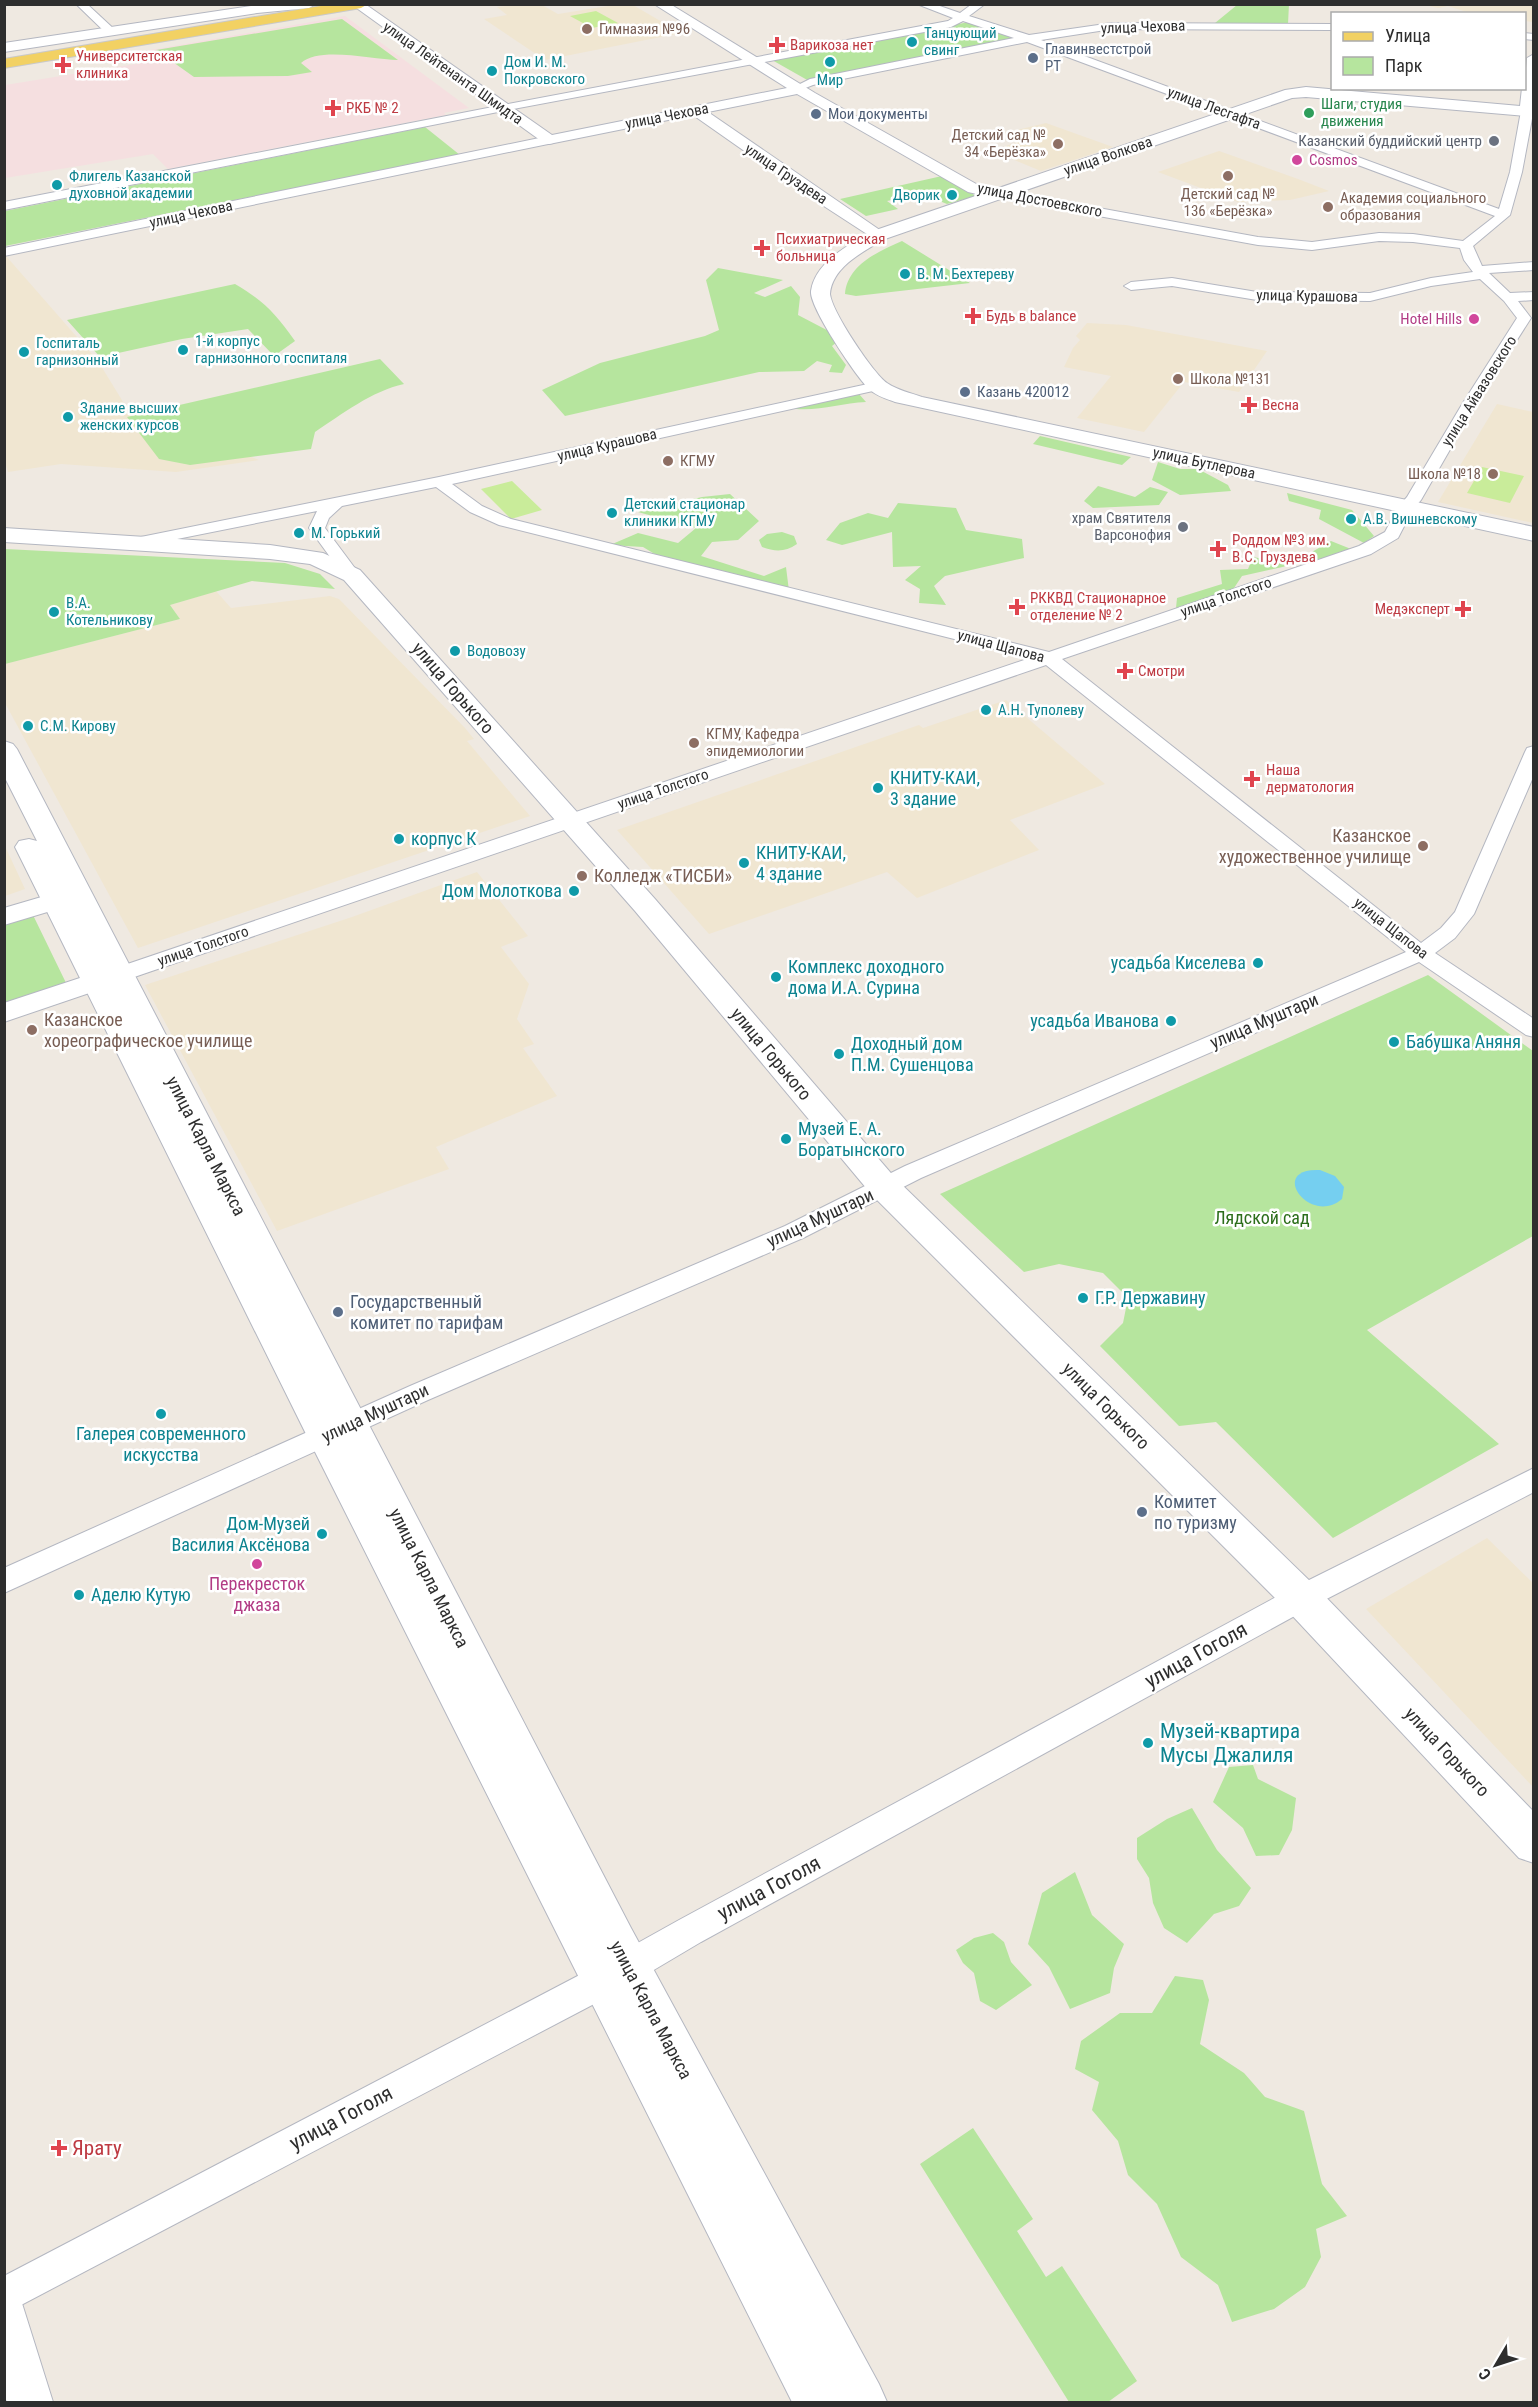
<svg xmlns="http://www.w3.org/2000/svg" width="1538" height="2407" font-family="'Roboto Condensed',sans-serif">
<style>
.education{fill:#f0e6d1}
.medical{fill:#f5dfe0}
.green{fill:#b6e59e}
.pitch{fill:#c9ec9a}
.water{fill:#75cff0}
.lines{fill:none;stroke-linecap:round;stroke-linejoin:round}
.minor-casing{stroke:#b4b7c1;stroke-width:2}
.tertiary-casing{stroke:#b4b7c1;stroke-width:2}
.secondary-casing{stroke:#b4b7c1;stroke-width:2}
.primary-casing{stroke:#c9c9c9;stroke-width:2}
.minor{fill:#fff;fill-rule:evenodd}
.tertiary{fill:#fff;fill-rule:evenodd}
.secondary{fill:#fff;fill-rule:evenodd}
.primary{fill:#f2d163;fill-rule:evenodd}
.education-dot{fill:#8d6e63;stroke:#fff;stroke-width:2}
.culture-dot{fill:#0f9aa8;stroke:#fff;stroke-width:2}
.health-dot{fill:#e0444e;stroke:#fff;stroke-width:2}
.service-dot{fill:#5c6f8a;stroke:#fff;stroke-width:2}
.leisure-dot{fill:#2e9e5b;stroke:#fff;stroke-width:2}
.worship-dot{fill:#6b7280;stroke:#fff;stroke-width:2}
.hotel-dot{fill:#d1479c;stroke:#fff;stroke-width:2}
.labels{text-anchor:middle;stroke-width:5;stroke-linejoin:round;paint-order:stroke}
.far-street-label{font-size:15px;fill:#2e2e2e;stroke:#fff}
.far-education-label{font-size:15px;fill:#785e54;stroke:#fff;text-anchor:start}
.far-culture-label{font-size:15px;fill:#0d838f;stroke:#fff;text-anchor:start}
.far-health-label{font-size:15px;fill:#be3a42;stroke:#fff;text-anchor:start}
.far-service-label{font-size:15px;fill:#4e5e75;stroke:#fff;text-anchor:start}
.far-leisure-label{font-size:15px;fill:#27864d;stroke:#fff;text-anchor:start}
.far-worship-label{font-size:15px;fill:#5b616d;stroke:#fff;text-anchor:end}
.far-hotel-label{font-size:15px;fill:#b23c85;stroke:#fff;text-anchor:start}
.street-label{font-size:18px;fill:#2e2e2e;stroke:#fff}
.culture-label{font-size:18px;fill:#0d838f;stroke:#fff;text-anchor:start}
.education-label{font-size:18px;fill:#785e54;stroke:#fff;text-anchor:start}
.park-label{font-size:18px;fill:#2c6e1b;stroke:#fff}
.service-label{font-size:18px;fill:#4e5e75;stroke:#fff;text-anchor:start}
.hotel-label{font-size:18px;fill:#b23c85;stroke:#fff}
.near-street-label{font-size:21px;fill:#2e2e2e;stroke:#fff}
.near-culture-label{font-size:21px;fill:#0d838f;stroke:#fff;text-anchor:start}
.near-health-label{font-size:21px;fill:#be3a42;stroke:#fff;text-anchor:start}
</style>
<rect width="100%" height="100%" fill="#efe9e1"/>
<path class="education" d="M513,5H542L558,14L614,5H633L681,33L545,60L484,19L507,15L497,7Z
M1425,5H1533V22L1525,21L1524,14L1470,13L1448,6L1438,8Z
M1046,123L1113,147L1041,171L992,151L1017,142L1005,133Z
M1219,151L1298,179L1329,191L1290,200L1238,202L1158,172Z
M6,256L98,361L128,410H151L185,431L259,460L176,472L61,464L8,472L4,459V257Z
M1087,323L1126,325L1267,351L1239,392L1184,382L1144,432L1077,418L1111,376L1064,367L1073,348L1080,340L1076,336Z
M1497,404L1533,412V523L1438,502Z
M216,591L231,608L330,596L339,599L465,728L474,739L467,741L530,816L138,948L5,703L4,664L180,619L170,605Z
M1006,700L1105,784L1010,820L1039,850L917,898L887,872L709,934L617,830L919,725L923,728Z
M4,844L25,889L5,896H4Z
M477,872L528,936L501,947L529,984L517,1019L534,1044L523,1048L557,1096L436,1147L449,1169L277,1231L145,985L352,917Z
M1487,1538L1533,1583V1787L1366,1609Z"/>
<path class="medical" d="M345,16L469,108L444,113L446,115L168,169L153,154L5,178V85L148,62L139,52Z"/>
<path class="green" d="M1289,4L1288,24L1215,23L1237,5Z
M342,19L398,60C373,60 320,46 301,63L312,72L288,76L194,77L156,50Z
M969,22L1015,39L809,81L772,60Z
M425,127L460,155L5,246V211Z
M942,176L976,196L947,204L922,194L887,201L898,209L866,216L840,199Z
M902,241L970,283L856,296L845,294C847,265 879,251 902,241Z
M718,268L783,280L754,293L765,297L791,286L800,297L798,315L842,338L832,346L846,365L842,373L829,372L832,365L817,361L804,371L759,372L565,416L542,390L600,363L705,336L719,330L706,280Z
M235,284C264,301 275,313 295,341L274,356L248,329L182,339L100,357L67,320Z
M380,359L404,384C372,391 342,414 315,432L311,449L190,465L159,459L127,417Z
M859,394L866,402C842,403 820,411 796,409L792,402Z
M1040,436L1131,457L1122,465L1033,444Z
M1158,462L1180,469H1198L1228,485L1231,491L1180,495L1152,480Z
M1098,486L1135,497L1150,487L1168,492L1159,505L1093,508L1084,501Z
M1287,493L1352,510L1374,536L1364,543L1319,519L1321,510L1289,501Z
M730,494L759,521L738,540L712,542L701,556L764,576L786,567L789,591L668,562L643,547L610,545L638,533L678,543L696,528L638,512L702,497Z
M898,503L956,508L966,530L1022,539L1024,558L945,576L934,586L946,605L919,603L920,589L905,580L921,566L893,567L892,532L842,545L826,540L840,523L868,513L888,518Z
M782,532L794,536L797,544C785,552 776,552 762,547L759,540L767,534Z
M1331,541L1351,549L1332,556L1242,576L1232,591L1176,608L1177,598L1222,584L1220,570L1248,569L1253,557L1291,564Z
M5,549L285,563L320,574L335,589L252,581L170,605L180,619L5,664Z
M32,913L68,987L5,1009L4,922Z
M1428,975L1533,1051V1236L1367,1330L1499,1444L1333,1538L1216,1422L1179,1426L1100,1346L1123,1323L1128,1298L1103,1273L1059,1264L1024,1272L940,1194Z
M1253,1765L1258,1779L1296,1798L1292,1830L1279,1855L1256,1856L1243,1828L1213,1802L1229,1767Z
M1192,1808L1217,1850L1251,1888L1239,1906L1214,1914L1187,1943L1164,1928L1153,1903L1149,1878L1137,1859V1838L1167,1819Z
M1075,1872L1092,1915L1124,1944L1114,1968L1110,1993L1070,2009L1049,1967L1028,1944L1042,1893Z
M993,1933L1004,1942L1011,1962L1032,1985L996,2010L980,2001L974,1973L963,1963L956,1950L974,1938Z
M1175,1976L1203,1980L1209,2000L1200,2044L1244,2073L1265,2097L1304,2111L1322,2184L1347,2216L1316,2229L1321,2257L1305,2287L1274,2309L1232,2322L1218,2285L1181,2257L1157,2204L1128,2175L1118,2141L1092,2110L1099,2082L1075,2069L1081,2041L1120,2013H1152Z
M973,2128L1033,2219L1017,2231L1046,2277L1062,2266L1137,2381L1108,2402H1069L920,2164Z"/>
<path class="pitch" d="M596,11L618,23L592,28L570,16Z
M1482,467L1524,476L1510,503L1467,493Z
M512,481L542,510L511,519L481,489Z"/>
<path class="water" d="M1320,1170L1335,1176L1344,1187L1342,1199C1309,1227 1267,1167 1320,1170Z"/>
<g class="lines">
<defs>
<path id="minor" d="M76,4H87L115,30V34H107Z
M917,4H934L960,13L972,4H985L969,16L1029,35L1112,23L1332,24V30L1112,29L1041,40L1499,209L1510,172L1521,111L1527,108H1534L1522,172L1510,215L1473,246L1482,266L1534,262V270L1489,273L1510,293L1534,292V300L1518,301L1531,318L1475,406L1421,500L1413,509L1398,538L1371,554L1062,659L1421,943L1441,928L1455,912L1525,752L1527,748L1534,746V775L1474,914L1455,938L1435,953L1534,1019V1037L1526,1035L1419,962L921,1178L803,1238L428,1400L4,1593V1568L410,1386L785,1226L905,1166L1406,952L1046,665L111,985L103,987L95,985L92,980L95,975L1030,658L499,525L470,512L436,487L342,506L329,518L325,528L360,575L352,580L346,579L309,528L317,511L127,549L119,544L121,541L439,477L877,382L882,383L884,386L882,389L452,484L482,506L511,519L1049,652L1359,546L1385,532L1398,507L1407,497L1461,406L1517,318L1504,301L1480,279L1431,286L1370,301L1257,300L1172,286L1131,290L1124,286L1131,282L1172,278L1257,292L1370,293L1431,278L1473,272L1464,260L1460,248L1413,242L1379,241L1312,250L1258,245L999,198L993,194L999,190L1258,237L1312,242L1379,233L1413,234L1463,241L1495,216L1027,42L813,85L798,91L792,88L810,79L1014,38L963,21L951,27L503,111L4,210V202L503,105L948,21L953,18Z
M1524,33L1534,34V40L1524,39Z
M549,136L555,140L553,143L4,256V248Z
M1534,1468V1492L1311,1607L701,1942L615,1993L4,2314V2276L591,1969L679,1920L1291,1589Z"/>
<path id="tertiary" d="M351,4H365L552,135L787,88L654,4H670L815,93L978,185L1004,191L1007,194L999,199L968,192L797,94L708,112L887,235L885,238H873L813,199L693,115L549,144L544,143Z
M55,893L64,895L68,901L64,907L4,925V908Z
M95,973L104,976L108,982L104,988L4,1022V1003Z
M4,2290L20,2297L53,2402H7L4,2395Z"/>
<path id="secondary" d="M316,4L309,8L257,13L4,52V43L257,5Z
M1534,54L1533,114L1527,116L1306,97L1292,98L885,239C864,251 832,267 830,294C832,312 873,373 887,383C897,390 911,393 922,397L1534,527V541L895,402C887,399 877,396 870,390C857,378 809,307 811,291C815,262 850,244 873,231L1285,90L1306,87L1520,106L1522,88H1524L1527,58Z
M4,528L270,545L323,553L360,570L655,899L896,1179L1315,1586L1534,1812V1863L1519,1858L1287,1610L872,1195L635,911L344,580L310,564L270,559L4,542Z
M4,741L13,744L17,749L631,1928L879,2384L887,2402H792L307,1436L15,847L19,841L29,839L37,841L4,776Z"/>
<path id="primary" d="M333,4H368L361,8L4,68V59Z"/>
</defs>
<use href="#minor" class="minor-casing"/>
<use href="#tertiary" class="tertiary-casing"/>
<use href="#secondary" class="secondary-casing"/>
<use href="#primary" class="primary-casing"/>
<use href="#minor" class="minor"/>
<use href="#tertiary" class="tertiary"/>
<use href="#secondary" class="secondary"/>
<use href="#primary" class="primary"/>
</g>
<g class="education-dot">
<circle cx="587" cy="29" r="6"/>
<circle cx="1058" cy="144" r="6"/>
<circle cx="1228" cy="176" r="6"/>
<circle cx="1328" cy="207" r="6"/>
<circle cx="1178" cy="379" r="6"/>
<circle cx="668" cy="461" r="6"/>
<circle cx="1493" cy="474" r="6"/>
<circle cx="694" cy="743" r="6"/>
<circle cx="1423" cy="846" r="6"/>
<circle cx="582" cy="876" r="6"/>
<circle cx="32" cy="1030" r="6"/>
</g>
<g class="culture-dot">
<circle cx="912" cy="42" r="6"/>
<circle cx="830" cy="62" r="6"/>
<circle cx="492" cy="71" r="6"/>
<circle cx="57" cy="185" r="6"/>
<circle cx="952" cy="195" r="6"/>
<circle cx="905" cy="274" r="6"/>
<circle cx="183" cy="350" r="6"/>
<circle cx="24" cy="352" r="6"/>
<circle cx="68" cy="417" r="6"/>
<circle cx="612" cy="513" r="6"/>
<circle cx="1351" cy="519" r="6"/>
<circle cx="299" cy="533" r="6"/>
<circle cx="54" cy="612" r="6"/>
<circle cx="455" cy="651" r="6"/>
<circle cx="986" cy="710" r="6"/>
<circle cx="28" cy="726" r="6"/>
<circle cx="878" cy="788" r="6"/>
<circle cx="399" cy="839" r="6"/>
<circle cx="744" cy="863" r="6"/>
<circle cx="574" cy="891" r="6"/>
<circle cx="1258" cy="963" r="6"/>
<circle cx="776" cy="977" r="6"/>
<circle cx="1171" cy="1021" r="6"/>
<circle cx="1394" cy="1042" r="6"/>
<circle cx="839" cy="1054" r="6"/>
<circle cx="786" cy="1139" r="6"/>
<circle cx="1083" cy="1298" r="6"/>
<circle cx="161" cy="1414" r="6"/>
<circle cx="322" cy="1534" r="6"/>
<circle cx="79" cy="1595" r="6"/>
<circle cx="1148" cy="1743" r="6"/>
</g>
<g class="health-dot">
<path d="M774 36h6v6h6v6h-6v6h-6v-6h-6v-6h6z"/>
<path d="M60 56h6v6h6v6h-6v6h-6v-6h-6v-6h6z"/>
<path d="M330 99h6v6h6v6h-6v6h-6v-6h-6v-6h6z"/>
<path d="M759 239h6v6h6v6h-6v6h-6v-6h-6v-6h6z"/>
<path d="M970 307h6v6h6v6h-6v6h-6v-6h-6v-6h6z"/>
<path d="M1246 396h6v6h6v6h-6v6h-6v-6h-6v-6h6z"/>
<path d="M1215 540h6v6h6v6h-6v6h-6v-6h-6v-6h6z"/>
<path d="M1014 598h6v6h6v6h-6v6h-6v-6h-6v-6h6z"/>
<path d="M1460 600h6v6h6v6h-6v6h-6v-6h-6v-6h6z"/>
<path d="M1122 662h6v6h6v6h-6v6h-6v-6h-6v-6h6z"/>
<path d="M1249 770h6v6h6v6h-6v6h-6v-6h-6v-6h6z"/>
<path d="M56 2139h6v6h6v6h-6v6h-6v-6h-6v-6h6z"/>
</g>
<g class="service-dot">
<circle cx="1033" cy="58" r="6"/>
<circle cx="816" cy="114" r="6"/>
<circle cx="965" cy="392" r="6"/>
<circle cx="338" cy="1312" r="6"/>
<circle cx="1142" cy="1512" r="6"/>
</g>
<circle class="leisure-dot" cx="1309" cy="113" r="6"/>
<g class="worship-dot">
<circle cx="1494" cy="141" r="6"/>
<circle cx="1183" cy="527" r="6"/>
</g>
<g class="hotel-dot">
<circle cx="1297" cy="160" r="6"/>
<circle cx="1474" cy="319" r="6"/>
<circle cx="257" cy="1564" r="6"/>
</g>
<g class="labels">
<g class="far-street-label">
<text transform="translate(1143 27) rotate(-2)" y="5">улица Чехова</text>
<text transform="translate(453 73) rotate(35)" y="5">улица Лейтенанта Шмидта</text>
<text transform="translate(1214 108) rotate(20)" y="5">улица Лесгафта</text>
<text transform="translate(667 116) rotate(-11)" y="5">улица Чехова</text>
<text transform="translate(1108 156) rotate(-19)" y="5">улица Волкова</text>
<text transform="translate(786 174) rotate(34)" y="5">улица Груздева</text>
<text transform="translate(1040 200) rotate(11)" y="5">улица Достоевского</text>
<text transform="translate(191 214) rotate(-12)" y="5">улица Чехова</text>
<text transform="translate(1307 296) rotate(1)" y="5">улица Курашова</text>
<text transform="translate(1479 391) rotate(-58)" y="5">улица Айвазовского</text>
<text transform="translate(607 445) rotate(-13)" y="5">улица Курашова</text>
<text transform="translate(1204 463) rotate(12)" y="5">улица Бутлерова</text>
<text transform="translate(1226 597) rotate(-19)" y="5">улица Толстого</text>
<text transform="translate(1001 646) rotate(15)" y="5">улица Щапова</text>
<text transform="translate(663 789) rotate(-19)" y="5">улица Толстого</text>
<text transform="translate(1391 928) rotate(38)" y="5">улица Щапова</text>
<text transform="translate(203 946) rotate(-19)" y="5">улица Толстого</text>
</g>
<g class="far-education-label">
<text x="599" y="34">Гимназия №96</text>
<text x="1046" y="140" text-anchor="end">Детский сад №<tspan x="1046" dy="17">34 «Берёзка»</tspan></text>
<text x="1228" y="199" text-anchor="middle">Детский сад №<tspan x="1228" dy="17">136 «Берёзка»</tspan></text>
<text x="1340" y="203">Академия социального<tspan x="1340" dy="17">образования</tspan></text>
<text x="1190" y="384">Школа №131</text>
<text x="680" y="466">КГМУ</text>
<text x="1481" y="479" text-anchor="end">Школа №18</text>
<text x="706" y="739">КГМУ, Кафедра<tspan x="706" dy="17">эпидемиологии</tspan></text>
</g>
<g class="far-culture-label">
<text x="924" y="38">Танцующий<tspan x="924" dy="17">свинг</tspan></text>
<text x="504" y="67">Дом И. М.<tspan x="504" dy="17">Покровского</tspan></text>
<text x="830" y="85" text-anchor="middle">Мир</text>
<text x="69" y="181">Флигель Казанской<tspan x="69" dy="17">духовной академии</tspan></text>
<text x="940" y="200" text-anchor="end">Дворик</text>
<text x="917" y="279">В. М. Бехтереву</text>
<text x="195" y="346">1-й корпус<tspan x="195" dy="17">гарнизонного госпиталя</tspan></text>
<text x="36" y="348">Госпиталь<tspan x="36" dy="17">гарнизонный</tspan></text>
<text x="80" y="413">Здание высших<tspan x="80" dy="17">женских курсов</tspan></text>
<text x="624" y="509">Детский стационар<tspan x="624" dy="17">клиники КГМУ</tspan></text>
<text x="1363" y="524">А.В. Вишневскому</text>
<text x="311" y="538">М. Горький</text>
<text x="66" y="608">В.А.<tspan x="66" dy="17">Котельникову</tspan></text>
<text x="467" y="656">Водовозу</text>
<text x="998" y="715">А.Н. Туполеву</text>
<text x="40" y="731">С.М. Кирову</text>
</g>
<g class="far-health-label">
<text x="790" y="50">Варикоза нет</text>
<text x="76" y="61">Университетская<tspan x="76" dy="17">клиника</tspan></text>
<text x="346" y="113">РКБ № 2</text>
<text x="776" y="244">Психиатрическая<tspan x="776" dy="17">больница</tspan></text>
<text x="986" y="321">Будь в balance</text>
<text x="1262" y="410">Весна</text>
<text x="1232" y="545">Роддом №3 им.<tspan x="1232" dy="17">В.С. Груздева</tspan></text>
<text x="1030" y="603">РККВД Стационарное<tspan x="1030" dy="17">отделение № 2</tspan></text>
<text x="1450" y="614" text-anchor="end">Медэксперт</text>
<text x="1138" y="676">Смотри</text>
<text x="1266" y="775">Наша<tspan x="1266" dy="17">дерматология</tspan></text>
</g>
<g class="far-service-label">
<text x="1045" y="54">Главинвестстрой<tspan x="1045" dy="17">РТ</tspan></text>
<text x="828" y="119">Мои документы</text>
<text x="977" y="397">Казань 420012</text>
</g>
<g class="far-leisure-label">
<text x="1321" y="109">Шаги, студия<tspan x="1321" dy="17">движения</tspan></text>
</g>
<g class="far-worship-label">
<text x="1482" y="146">Казанский буддийский центр</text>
<text x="1171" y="523">храм Святителя<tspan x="1171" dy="17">Варсонофия</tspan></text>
</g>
<g class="far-hotel-label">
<text x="1309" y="165">Cosmos</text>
<text x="1462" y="324" text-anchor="end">Hotel Hills</text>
</g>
<g class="street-label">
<text transform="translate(453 688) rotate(49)" y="6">улица Горького</text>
<text transform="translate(1264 1021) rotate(-23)" y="6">улица Муштари</text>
<text transform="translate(771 1054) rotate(50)" y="6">улица Горького</text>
<text transform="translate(206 1146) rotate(63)" y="6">улица Карла Маркса</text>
<text transform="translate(820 1218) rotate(-25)" y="6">улица Муштари</text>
<text transform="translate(1106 1406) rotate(45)" y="6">улица Горького</text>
<text transform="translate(375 1413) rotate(-25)" y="6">улица Муштари</text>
<text transform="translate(429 1578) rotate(63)" y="6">улица Карла Маркса</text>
<text transform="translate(1447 1752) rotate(47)" y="6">улица Горького</text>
<text transform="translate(651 2010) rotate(62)" y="6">улица Карла Маркса</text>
</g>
<g class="culture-label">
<text x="890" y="784">КНИТУ-КАИ,<tspan x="890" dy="21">3 здание</tspan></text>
<text x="411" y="845">корпус К</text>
<text x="756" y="859">КНИТУ-КАИ,<tspan x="756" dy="21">4 здание</tspan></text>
<text x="562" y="897" text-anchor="end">Дом Молоткова</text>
<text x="1246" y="969" text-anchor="end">усадьба Киселева</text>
<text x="788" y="973">Комплекс доходного<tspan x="788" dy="21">дома И.А. Сурина</tspan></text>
<text x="1159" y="1027" text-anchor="end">усадьба Иванова</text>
<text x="1406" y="1048">Бабушка Аняня</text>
<text x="851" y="1050">Доходный дом<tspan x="851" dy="21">П.М. Сушенцова</tspan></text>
<text x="798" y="1135">Музей Е. А.<tspan x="798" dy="21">Боратынского</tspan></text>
<text x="1095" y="1304">Г.Р. Державину</text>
<text x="161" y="1440" text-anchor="middle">Галерея современного<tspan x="161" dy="21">искусства</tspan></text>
<text x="310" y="1530" text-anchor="end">Дом-Музей<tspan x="310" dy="21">Василия Аксёнова</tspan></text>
<text x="91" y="1601">Аделю Кутую</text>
</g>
<g class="education-label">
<text x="1411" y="842" text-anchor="end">Казанское<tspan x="1411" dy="21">художественное училище</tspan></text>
<text x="594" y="882">Колледж «ТИСБИ»</text>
<text x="44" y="1026">Казанское<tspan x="44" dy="21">хореографическое училище</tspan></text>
</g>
<g class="park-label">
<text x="1262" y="1224">Лядской сад</text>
</g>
<g class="service-label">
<text x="350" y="1308">Государственный<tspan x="350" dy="21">комитет по тарифам</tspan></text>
<text x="1154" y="1508">Комитет<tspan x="1154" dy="21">по туризму</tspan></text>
</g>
<g class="hotel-label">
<text x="257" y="1590">Перекресток<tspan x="257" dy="21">джаза</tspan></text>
</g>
<g class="near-street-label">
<text transform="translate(1196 1655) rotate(-29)" y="7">улица Гоголя</text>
<text transform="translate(769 1888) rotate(-28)" y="7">улица Гоголя</text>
<text transform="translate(341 2118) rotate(-28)" y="7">улица Гоголя</text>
</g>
<g class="near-culture-label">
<text x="1160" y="1738">Музей-квартира<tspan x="1160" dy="24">Мусы Джалиля</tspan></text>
</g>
<g class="near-health-label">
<text x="72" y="2155">Ярату</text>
</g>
</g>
<rect width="1538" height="2407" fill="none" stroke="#2e2e2e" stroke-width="12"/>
<rect x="1331" y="12" width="195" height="78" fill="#ffffff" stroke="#ababab" stroke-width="1.5"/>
<rect x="1343" y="32" width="30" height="9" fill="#f2d163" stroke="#ababab" stroke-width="1.5"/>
<text x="1385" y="42" font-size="18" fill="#2e2e2e">Улица</text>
<rect x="1343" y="57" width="30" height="18" fill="#b6e59e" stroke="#ababab" stroke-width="1.5"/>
<text x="1385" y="72" font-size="18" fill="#2e2e2e">Парк</text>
<g transform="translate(1496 2365) rotate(231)" stroke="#ffffff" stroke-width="4.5" paint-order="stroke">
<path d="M0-4.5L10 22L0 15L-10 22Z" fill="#2e2e2e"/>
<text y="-9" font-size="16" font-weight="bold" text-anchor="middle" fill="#2e2e2e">С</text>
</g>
</svg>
